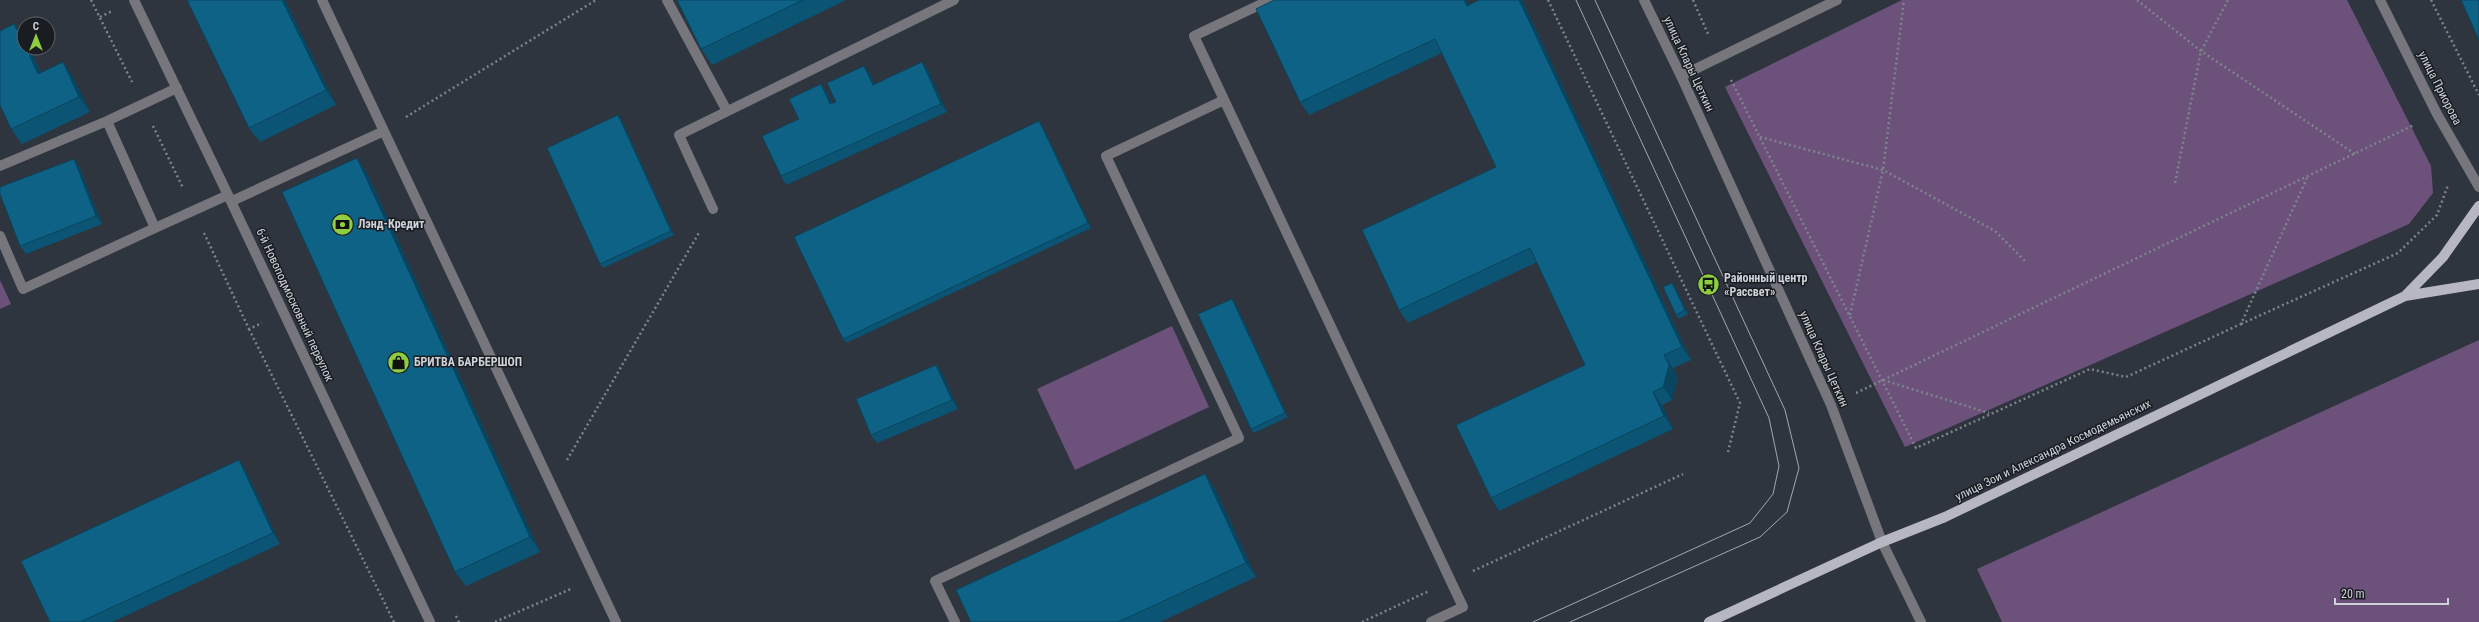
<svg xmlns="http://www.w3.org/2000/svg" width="2479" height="622" font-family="'Roboto Condensed',sans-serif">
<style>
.green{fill:#6c527b}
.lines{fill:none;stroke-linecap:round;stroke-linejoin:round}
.path{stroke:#7e848c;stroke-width:2.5;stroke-dasharray:2 3;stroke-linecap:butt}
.minor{stroke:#76767c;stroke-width:10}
.major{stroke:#b7b7c3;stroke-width:10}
.tram{stroke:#a3a8af;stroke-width:1}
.wall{fill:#0b5473}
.shaded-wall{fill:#09455e}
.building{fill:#0d6286;stroke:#09455e}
.labels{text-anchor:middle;stroke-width:3;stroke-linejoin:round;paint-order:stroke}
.street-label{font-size:12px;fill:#ced2d9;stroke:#191c21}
.poi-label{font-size:12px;font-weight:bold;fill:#ced2d9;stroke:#191c21;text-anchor:start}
</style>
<rect width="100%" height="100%" fill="#2e353f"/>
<path class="green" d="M1902,0H2347L2431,166L2433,193L2409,224L1905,447L1725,87Z
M0,280L11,304L0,309Z
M1172,326L1209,407L1075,470L1037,389Z
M2479,340V622H2002L1977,569Z"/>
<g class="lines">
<path class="path" d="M91,0L132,82
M1548,0L1740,403L1728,452
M1693,0L1708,34
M2137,0L2201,51L2355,154
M2431,0L2479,95
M100,17L112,11
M1731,80L1916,448L2090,369L2126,377L2241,324L2307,178
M406,117L596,0
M153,126L183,188
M1760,137L1883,170L1995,231L2025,261
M2175,183L2201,51L2228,0
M204,233L249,329L262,323
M1850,315L1883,170L1904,0
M2241,324L2398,253L2437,215L2448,185
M249,329L394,622
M1883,380L1989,413
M1856,393L2414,125
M567,460L700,231
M1473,571L1683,474
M456,616L459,622
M495,622L573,588
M1362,622L1429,591"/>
<path class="minor" d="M134,0L228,195L430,622
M322,0L616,622
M667,0L727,111
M1270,0L1194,36L1463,607L1431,622
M1644,0L1681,76L1831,405L1882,542L1921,622
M2380,0L2437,114L2479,187
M1681,76L1837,0
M107,121L177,88
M0,166L107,121L155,228L23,289L0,236
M232,201L384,131
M713,209L679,135L954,0
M155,228L228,195
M955,622L935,581L1239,438L1106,156L1224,100"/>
<path class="major" d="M2405,296L2443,257L2479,206
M1709,622L1882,542L1945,517L2405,296L2479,284"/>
<path class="tram" d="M1533,622L1750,523L1773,494L1779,466L1769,418L1576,0
M1570,622L1760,537L1787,512L1799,468L1785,410L1595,0"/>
</g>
<path class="wall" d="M187,0H285L336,105L260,142L249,128Z
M677,0H846L712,65L701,49Z
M1467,0L1469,5L1479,0H1522L1691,360L1673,368L1678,378L1672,400L1662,405L1673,429L1499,511L1491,498L1585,365L1537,262L1408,323L1399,310L1496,167L1442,53L1309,115L1300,102Z
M14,24L24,38V48H29L41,72L73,77L90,112L22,144L11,129Z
M922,62L928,70L947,112L786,185L781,176L799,119L821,84L827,92L832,103L836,102L870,74L874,84Z
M618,115L621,119L674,235L603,268L600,264Z
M1039,121L1042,125L1091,228L846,343L843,339Z
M79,167L102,224L26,254L20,246Z
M367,173L540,552L466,586L455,572Z
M1672,283L1675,287L1688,314L1679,319L1676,315Z
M1235,303L1288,417L1254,433L1251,429Z
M936,365L942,373L958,409L877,443L871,435Z
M239,460L246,471L280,544L112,622H50Z
M1205,474L1215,489L1256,577L1160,622H971Z"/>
<path class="shaded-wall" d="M282,0H285L336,105L326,90Z
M1464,0H1467L1475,19L1467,6Z
M1519,0H1522L1691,360L1682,347Z
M14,24L24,38V44Z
M26,48H29L49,89L38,74Z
M63,62L73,77L90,112L79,97Z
M922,62L928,70L947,112L941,104Z
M864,66L870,74L878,93L873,85Z
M821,84L827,92L836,112L830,104Z
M618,115L621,119L674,235L671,231Z
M1039,121L1042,125L1091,228L1088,223Z
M357,158L367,173L540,552L530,537Z
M74,159L79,167L102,224L96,216Z
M1672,283L1675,287L1688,314L1685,310Z
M1232,299L1235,303L1288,417L1285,413Z
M1664,355L1673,368L1678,378L1672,400L1663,387Z
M936,365L942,373L958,409L952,400Z
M1653,392L1662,405L1673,429L1664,416Z
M239,460L246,471L280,544L273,533Z
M1205,474L1215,489L1256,577L1246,563Z"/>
<path class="building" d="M187,0H282L326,90L249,128Z
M677,0H803L701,49Z
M1274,0H1464L1467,6L1479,0H1519L1682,347L1664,355L1669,365L1663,387L1653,392L1664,416L1491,498L1456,425L1585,365L1530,248L1399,310L1362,230L1496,167L1435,39L1300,102L1256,9Z
M2461,0H2479V40Z
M14,24L24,44V48H26L38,74L63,62L79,97L11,129L0,105V31Z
M922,62L941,104L781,176L762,136L799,119L789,99L821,84L830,104L836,102L827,83L864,66L873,85Z
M618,115L671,231L600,264L547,148Z
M1039,121L1088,223L843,339L794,237Z
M357,158L530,537L455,572L282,192Z
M74,159L96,216L20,246L0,194V187Z
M1672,283L1685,310L1676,315L1663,287Z
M1232,299L1285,413L1251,429L1198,314Z
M936,365L952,400L871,435L856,399Z
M239,460L273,533L80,622H50L21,561Z
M1205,474L1246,563L1118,622H971L956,590Z"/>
<defs>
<symbol id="bank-disc" viewBox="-11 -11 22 22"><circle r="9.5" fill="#8ecd42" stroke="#191c21"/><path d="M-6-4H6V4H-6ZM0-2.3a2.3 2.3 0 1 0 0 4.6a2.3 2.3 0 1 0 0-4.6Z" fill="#111"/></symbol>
<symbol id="bus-disc" viewBox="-11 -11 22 22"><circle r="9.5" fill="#8ecd42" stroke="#191c21"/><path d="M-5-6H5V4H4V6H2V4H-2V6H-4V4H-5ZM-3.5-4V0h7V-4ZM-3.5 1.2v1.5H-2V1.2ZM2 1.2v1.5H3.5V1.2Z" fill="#111"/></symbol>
<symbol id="shop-disc" viewBox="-11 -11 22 22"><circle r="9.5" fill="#8ecd42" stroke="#191c21"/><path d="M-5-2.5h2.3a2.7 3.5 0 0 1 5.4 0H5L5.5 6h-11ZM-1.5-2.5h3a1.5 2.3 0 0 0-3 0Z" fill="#111"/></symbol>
</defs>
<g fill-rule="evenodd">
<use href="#bank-disc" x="330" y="212" width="25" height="25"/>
<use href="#bus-disc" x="1696" y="272" width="25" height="25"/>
<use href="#shop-disc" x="386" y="350" width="25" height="25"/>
</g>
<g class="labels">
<g class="street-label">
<text transform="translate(1689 64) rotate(65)" y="4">улица Клары Цеткин</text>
<text transform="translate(2440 88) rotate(63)" y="4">улица Приорова</text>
<text transform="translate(295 305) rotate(65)" y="4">6-й Новоподмосковный переулок</text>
<text transform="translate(1824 359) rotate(66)" y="4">улица Клары Цеткин</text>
<text transform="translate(2053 450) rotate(-26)" y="4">улица Зои и Александра Космодемьянских</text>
</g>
<g class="poi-label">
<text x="358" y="228">Лэнд-Кредит</text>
<text x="1724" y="282">Районный центр<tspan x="1724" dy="14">«Рассвет»</tspan></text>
<text x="414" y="366">БРИТВА БАРБЕРШОП</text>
</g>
</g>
<g transform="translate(36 36)"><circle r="19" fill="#191c21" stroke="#61656b"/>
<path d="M0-3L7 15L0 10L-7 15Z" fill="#8ecd42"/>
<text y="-6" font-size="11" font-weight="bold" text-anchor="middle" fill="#ced2d9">С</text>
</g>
<path d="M2335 598v6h113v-6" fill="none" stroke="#ced2d9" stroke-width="2"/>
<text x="2341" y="598" font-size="12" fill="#ced2d9" stroke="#191c21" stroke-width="3" paint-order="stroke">20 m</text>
</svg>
